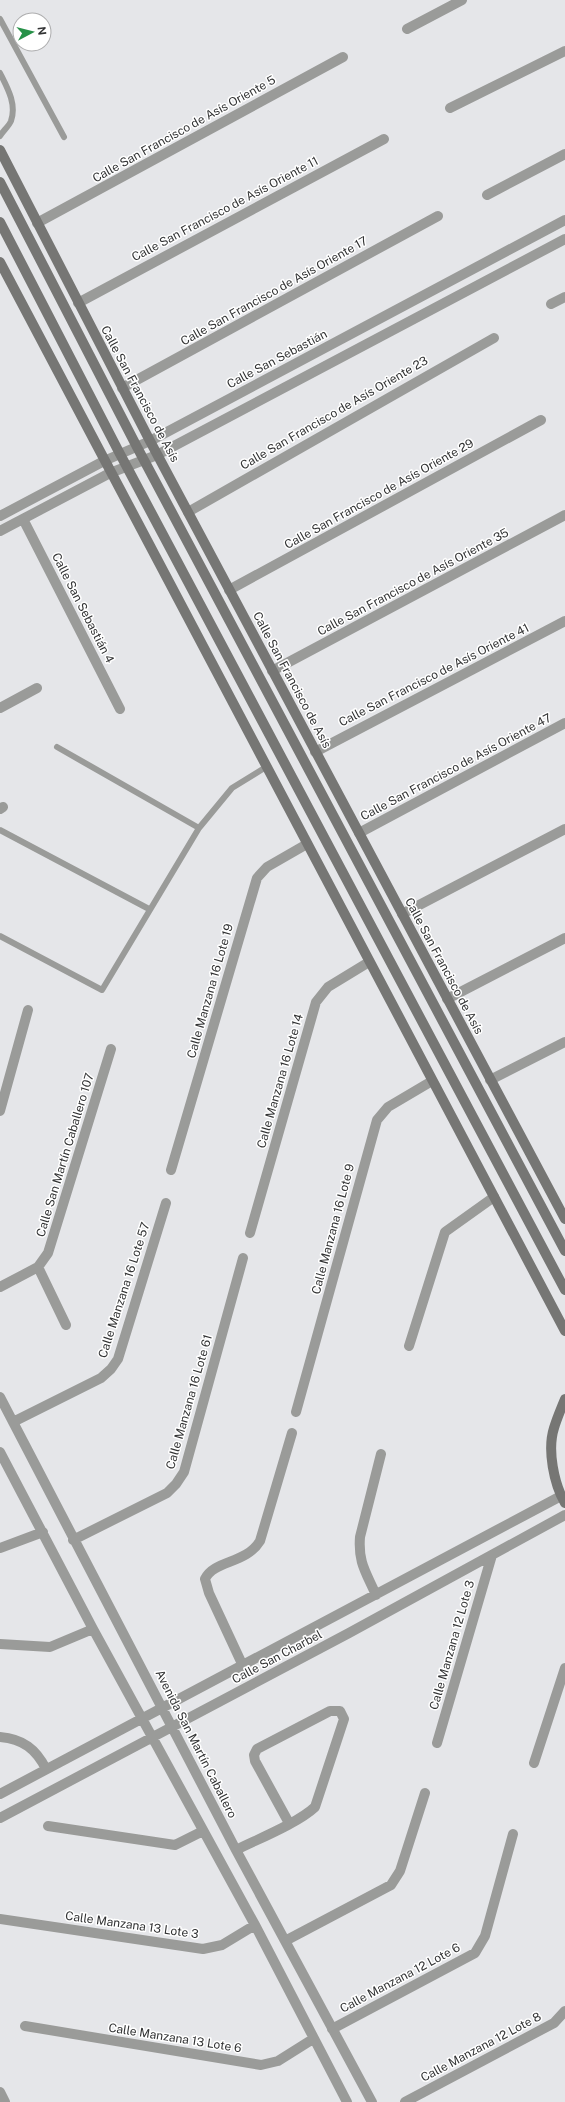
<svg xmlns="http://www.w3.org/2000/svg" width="565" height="2102" font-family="'Public Sans',sans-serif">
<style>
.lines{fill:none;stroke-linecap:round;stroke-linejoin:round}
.lane{stroke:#9a9b99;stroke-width:6}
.street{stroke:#9a9b99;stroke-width:10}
.secondary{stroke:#767674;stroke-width:10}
.labels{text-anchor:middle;stroke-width:3;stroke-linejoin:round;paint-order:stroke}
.street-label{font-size:12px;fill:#323334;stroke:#fff}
</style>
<rect width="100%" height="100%" fill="#e5e6e9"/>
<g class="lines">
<path class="lane" d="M0,19L64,137
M0,73C7,87 17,104 11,121C9,126 3,131 0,136
M57,747L199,828
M0,830L149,909
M0,936L102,990L199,828L232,788L266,767"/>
<path class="street" d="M407,29L462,0
M450,108L565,51
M487,195L565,154
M37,223L343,57
M78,303L384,139
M551,304L565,297
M122,388L438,216
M188,512L494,338
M0,516L104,461L150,441L565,220
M23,519L120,709
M0,531L110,473L157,455L565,239
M229,590L541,420
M272,671L565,515
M0,708L37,688
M315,752L565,621
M0,809L3,807
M359,833L565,723
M402,914L565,829
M447,999L565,938
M490,1080L565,1042
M0,1111L28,1010
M171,1170L257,878L267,867L307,844
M250,1233L316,1002L328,987L369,962
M38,1267L66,1325
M0,1287L38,1267L48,1253L111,1049
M409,1346L445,1232L494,1197
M0,1397L236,1850L372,2102
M296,1412L377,1120L388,1107L432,1081
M13,1422L101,1378L111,1369L118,1359L166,1203
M0,1452L93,1629L255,1925L347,2102
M73,1540L167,1493L176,1484L184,1472L243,1258
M0,1548L43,1532
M376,1595C366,1572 358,1563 360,1537L381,1454
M0,1644L50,1647L93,1629
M243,1666L209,1593L205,1579C214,1560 246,1564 260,1541L292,1433
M0,1737C23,1739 36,1749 46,1769
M437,1743L492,1555
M534,1763L565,1668
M0,1794L561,1496
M0,1818L349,1633L565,1515
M48,1826L175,1845L203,1831
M236,1850C258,1839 298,1823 315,1807L344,1719L340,1711H330L257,1749L254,1755L255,1761L289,1823
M0,1919L203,1949L222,1945L255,1925
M285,1941L391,1885L400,1871L425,1793
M25,2026L261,2065L278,2061L313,2039
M332,2029L475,1953L485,1936L513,1834
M0,2092L5,2102
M405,2102L554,2023L565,2011"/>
<path class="secondary" d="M0,150L150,441L565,1219
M0,182L137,447L565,1251
M0,222L120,454L565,1290
M0,262L565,1331
M565,1399C561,1409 557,1418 554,1428C547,1450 554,1484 565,1503"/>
</g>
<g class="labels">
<g class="street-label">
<text transform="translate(184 129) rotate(-29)" y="4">Calle San Francisco de Asís Oriente 5</text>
<text transform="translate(225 209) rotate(-28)" y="4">Calle San Francisco de Asís Oriente 11</text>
<text transform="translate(274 291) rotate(-29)" y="4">Calle San Francisco de Asís Oriente 17</text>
<text transform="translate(277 359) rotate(-28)" y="4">Calle San Sebastián</text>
<text transform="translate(140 394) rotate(62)" y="4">Calle San Francisco de Asís</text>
<text transform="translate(334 413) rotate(-30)" y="4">Calle San Francisco de Asís Oriente 23</text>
<text transform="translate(379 494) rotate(-29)" y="4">Calle San Francisco de Asís Oriente 29</text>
<text transform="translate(413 582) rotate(-28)" y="4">Calle San Francisco de Asís Oriente 35</text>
<text transform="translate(83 608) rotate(63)" y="4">Calle San Sebastián 4</text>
<text transform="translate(434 675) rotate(-27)" y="4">Calle San Francisco de Asís Oriente 41</text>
<text transform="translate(292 680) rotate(62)" y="4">Calle San Francisco de Asís</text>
<text transform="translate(456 767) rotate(-28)" y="4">Calle San Francisco de Asís Oriente 47</text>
<text transform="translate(444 966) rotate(62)" y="4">Calle San Francisco de Asís</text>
<text transform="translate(210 991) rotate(-74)" y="4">Calle Manzana 16 Lote 19</text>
<text transform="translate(280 1081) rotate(-74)" y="4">Calle Manzana 16 Lote 14</text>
<text transform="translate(65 1155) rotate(-73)" y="4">Calle San Martín Caballero 107</text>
<text transform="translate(333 1229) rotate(-75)" y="4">Calle Manzana 16 Lote 9</text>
<text transform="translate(124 1290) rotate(-72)" y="4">Calle Manzana 16 Lote 57</text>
<text transform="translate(189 1402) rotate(-74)" y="4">Calle Manzana 16 Lote 61</text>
<text transform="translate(452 1645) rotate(-74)" y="4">Calle Manzana 12 Lote 3</text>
<text transform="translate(277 1657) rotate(-28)" y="4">Calle San Charbel</text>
<text transform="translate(196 1744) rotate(63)" y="4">Avenida San Martín Caballero</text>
<text transform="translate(132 1925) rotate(8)" y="4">Calle Manzana 13 Lote 3</text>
<text transform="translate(400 1978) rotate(-28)" y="4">Calle Manzana 12 Lote 6</text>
<text transform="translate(175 2038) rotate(9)" y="4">Calle Manzana 13 Lote 6</text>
<text transform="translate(481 2047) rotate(-28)" y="4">Calle Manzana 12 Lote 8</text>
</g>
</g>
<g transform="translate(32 32) rotate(83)"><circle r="19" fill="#ffffff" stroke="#adadae"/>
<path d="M0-3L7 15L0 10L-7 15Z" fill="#279148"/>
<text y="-6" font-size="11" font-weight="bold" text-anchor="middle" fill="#323334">N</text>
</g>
</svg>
